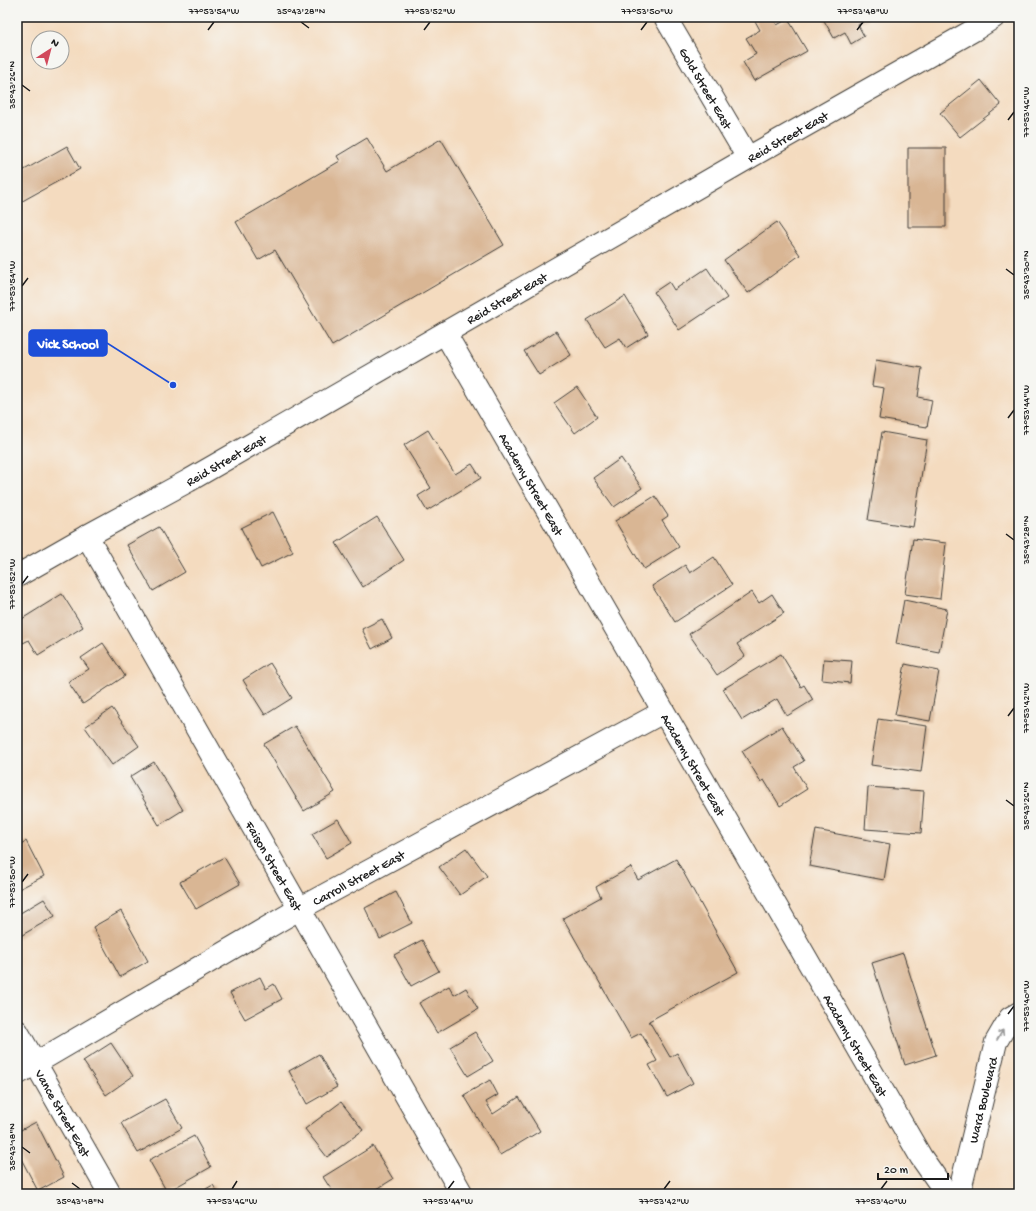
<svg xmlns="http://www.w3.org/2000/svg" width="1036" height="1211" font-family="'Gochi Hand',sans-serif">
<style>
.building{fill:#d9b694}
.lines{fill:none;stroke-linecap:round;stroke-linejoin:round}
.minor-casing{stroke:#3c3934;stroke-width:24}
.tertiary-casing{stroke:#3c3934;stroke-width:24}
.minor{stroke:#fff;stroke-width:22}
.tertiary{stroke:#fff;stroke-width:22}
.oneway{stroke:#999}
.ticks{fill:none;stroke:#1c1c1c;stroke-width:1.5}
.labels{text-anchor:middle;stroke-width:3;stroke-linejoin:round;paint-order:stroke}
.street-label{font-size:13px;fill:#1c1c1c;stroke:#f6f6f2}
.leader{fill:none;stroke:#1d4ed8;stroke-width:1.5}
.callout-dot{fill:#1d4ed8;stroke:#f6f6f2;stroke-width:1.5}
.callout{fill:#1d4ed8;stroke:#1d4ed8;stroke-width:1.5}
.callout-label{font-size:14px;text-anchor:middle;font-weight:bold;fill:#fff}
.neatline{fill:none;stroke:#1c1c1c;stroke-width:1.5}
.ticks-label{font-size:10px;text-anchor:middle;fill:#1c1c1c}
</style>
<rect width="100%" height="100%" fill="#f6f6f2"/>
<filter id="ink" filterUnits="userSpaceOnUse"><feTurbulence type="fractalNoise" baseFrequency=".025" numOctaves="2"/><feDisplacementMap in="SourceGraphic" scale="8" xChannelSelector="R" yChannelSelector="G"/><feConvolveMatrix kernelMatrix="1 2 1 2 8 2 1 2 1" color-interpolation-filters="sRGB"/></filter>
<filter id="wash" filterUnits="userSpaceOnUse"><feTurbulence type="fractalNoise" baseFrequency=".012" numOctaves="4" result="noise"/><feDisplacementMap in="SourceGraphic" scale="16" xChannelSelector="R" yChannelSelector="G"/><feGaussianBlur stdDeviation="0.9" result="paint"/><feColorMatrix in="noise" values="0 0 0 0 0 0 0 0 0 0 0 0 0 0 0 0 0 1.4 0 .05"/><feComposite in="paint" operator="in"/></filter>
<g filter="url(#wash)">
<rect width="100%" height="100%" fill="#f4dbbf"/>
<g id="blocks">
<path class="building" d="M758,17H772L777,25L788,19L807,51L754,81L743,62L756,54L746,38L760,30L754,19Z
M822,17H871L858,25L864,36L851,44L845,32L834,38Z
M981,80L1001,105L960,137L940,113Z
M367,138L387,171L441,139L504,245L332,346L275,250L258,260L236,222L340,161L337,156Z
M67,146L80,169L17,204V174Z
M908,148H946V227H908Z
M777,222L800,255L748,293L724,260Z
M707,268L727,298L679,330L654,292L669,282L674,290Z
M625,296L648,334L626,348L620,338L605,347L587,320Z
M556,331L571,355L539,375L524,351Z
M876,360L922,368L918,397L932,400L927,427L879,419L884,388L872,386Z
M577,387L597,417L575,433L554,403Z
M428,430L455,474L472,464L481,478L427,511L418,496L431,488L404,445Z
M882,432L927,440L913,527L868,520Z
M621,458L642,488L614,507L593,478Z
M655,496L668,516L662,520L679,547L644,569L615,521Z
M273,512L293,552L261,568L241,528Z
M377,517L404,560L363,587L336,543Z
M159,527L185,572L153,591L127,545Z
M913,539L946,543L940,599L905,594Z
M714,557L732,585L675,622L652,586L685,565L690,573Z
M752,592L759,603L772,594L784,613L737,644L745,656L717,675L689,634Z
M62,594L83,627L38,655L29,640L23,643L17,633V622Z
M904,600L947,609L939,652L896,644Z
M382,619L392,638L372,649L362,629Z
M103,643L125,676L83,704L68,682L89,669L81,658Z
M781,654L801,687L804,685L813,700L787,716L777,699L742,720L723,689Z
M824,659L852,661L850,683L822,680Z
M270,663L292,698L265,715L243,680Z
M905,664L939,671L930,721L895,715Z
M112,708L139,746L112,765L85,727Z
M878,719L927,726L921,772L871,765Z
M295,726L335,792L304,811L264,744Z
M782,726L804,761L794,767L807,789L780,806L764,780L761,782L742,751Z
M154,762L183,810L159,825L130,777Z
M868,787L924,791L921,833L865,829Z
M338,819L352,843L326,858L312,834Z
M816,830L890,844L884,880L809,866Z
M26,841L44,876L17,890V846Z
M466,848L487,876L460,895L439,867Z
M224,857L240,884L196,909L180,882Z
M676,859L738,972L649,1021L670,1057L677,1053L693,1083L667,1097L649,1065L657,1061L641,1033L631,1038L563,918L601,897L596,887L631,867L638,880Z
M396,892L412,923L380,939L365,908Z
M44,899L55,916L17,938V915Z
M121,911L148,961L120,977L93,927Z
M422,940L439,971L411,986L394,955Z
M903,953L936,1055L905,1065L872,963Z
M260,977L266,989L274,984L282,999L245,1019L230,993Z
M449,986L454,995L466,988L478,1009L437,1033L419,1003Z
M475,1032L493,1061L468,1076L450,1047Z
M111,1043L133,1076L106,1095L83,1061Z
M319,1054L337,1087L307,1104L289,1071Z
M490,1080L498,1095L486,1102L493,1114L519,1097L540,1131L500,1155L464,1095Z
M165,1099L182,1128L138,1153L121,1123Z
M341,1102L363,1130L327,1157L305,1129Z
M36,1122L64,1177L38,1191L17,1151V1132Z
M194,1136L211,1167L167,1192L149,1160Z
M373,1146L393,1179L369,1194H334L323,1177Z
M213,1185L219,1194H197Z"/>
</g>
</g>
<g filter="url(#ink)">
<use href="#blocks" fill-opacity="0" stroke="#3c3934" stroke-width="1"/>
<g class="lines">
<defs>
<g id="minor">
<path id="s1" d="M665,17L748,158"/>
<path id="s2" d="M445,333L921,1157L947,1194"/>
<path id="s3" d="M87,536L462,1194"/>
<path id="s4" d="M17,1031L110,1194"/>
<path id="s5" d="M17,1074L299,909L663,712"/>
<path id="s6" d="M959,1194L996,1042L1010,1018L1019,1013"/>
</g>
<g id="tertiary">
<path id="s7" d="M17,576L87,536L188,481L748,158L974,30L994,17"/>
</g>
</defs>
<use href="#minor" class="minor-casing"/>
<use href="#tertiary" class="tertiary-casing"/>
<use href="#minor" class="minor"/>
<use href="#tertiary" class="tertiary"/>
</g>
<defs><path id="oneway-shaft" d="M-6 0H5M1.5-3L5.5 0L1.5 3" fill="none" stroke-width="1.6" stroke-linecap="round" stroke-linejoin="round"/></defs>
<use class="oneway" href="#oneway-shaft" transform="translate(1000 1035) rotate(-59)"/>
</g>
<path class="ticks" d="M301,22L309,28M208,30L214,22M424,30L430,22M641,30L647,22M857,30L863,22M22,85L30,91M1008,120L1014,112M1006,269L1014,275M22,286L28,278M1008,418L1014,410M1006,534L1014,540M22,584L28,576M1008,716L1014,708M1006,800L1014,806M22,882L28,874M1008,1014L1014,1006M22,1147L30,1153M72,1183L80,1189M232,1189L237,1181M448,1189L454,1181M664,1189L670,1181M881,1189L887,1181"/>
<g class="labels">
<g class="street-label">
<text dy="5" stroke="none"><textPath href="#s1" startOffset="82">Gold Street East</textPath></text>
<text dy="5" stroke="none"><textPath href="#s7" startOffset="887">Reid Street East</textPath></text>
<text dy="5" stroke="none"><textPath href="#s7" startOffset="563">Reid Street East</textPath></text>
<text dy="5" stroke="none"><textPath href="#s7" startOffset="239">Reid Street East</textPath></text>
<text dy="5" stroke="none"><textPath href="#s2" startOffset="174">Academy Street East</textPath></text>
<text dy="5" stroke="none"><textPath href="#s2" startOffset="498">Academy Street East</textPath></text>
<text dy="5" stroke="none"><textPath href="#s3" startOffset="379">Faison Street East</textPath></text>
<text dy="5" stroke="none"><textPath href="#s5" startOffset="394">Carroll Street East</textPath></text>
<text dy="5" stroke="none"><textPath href="#s2" startOffset="822">Academy Street East</textPath></text>
<text dy="5" stroke="none"><textPath href="#s6" startOffset="97">Ward Boulevard</textPath></text>
<text dy="5" stroke="none"><textPath href="#s4" startOffset="94">Vance Street East</textPath></text>
</g>
</g>
<path class="leader" d="M173 385L107 343"/>
<circle class="callout-dot" cx="173" cy="385" r="4"/>
<rect class="callout" x="29" y="330" width="78" height="26" rx="4"/>
<g class="callout-label">
<text x="68" y="348">Vick School</text>
</g>
<rect width="1036" height="1211" fill="none" stroke="#f6f6f2" stroke-width="44"/>
<g transform="translate(50 50) rotate(36)"><circle r="19" fill="#f6f6f2" stroke="#9f9f9c"/>
<path d="M0-3L7 15L0 10L-7 15Z" fill="#d1495b"/>
<text y="-6" font-size="11" font-weight="bold" text-anchor="middle" fill="#1c1c1c">N</text>
</g>
<path d="M878 1173v6h70v-6" fill="none" stroke="#1c1c1c" stroke-width="2"/>
<text x="884" y="1173" font-size="12" fill="#1c1c1c" stroke="#f6f6f2" stroke-width="3" paint-order="stroke">20 m</text>
<rect x="22" y="22" width="992" height="1167" class="neatline"/>
<g class="ticks-label">
<text x="214" y="14">77°53'54"W</text>
<text x="301" y="14">35°43'28"N</text>
<text x="430" y="14">77°53'52"W</text>
<text x="647" y="14">77°53'50"W</text>
<text x="863" y="14">77°53'48"W</text>
<text transform="translate(11 85) rotate(-90)" y="4">35°43'26"N</text>
<text transform="translate(1025 112) rotate(-90)" y="4">77°53'46"W</text>
<text transform="translate(1025 275) rotate(-90)" y="4">35°43'30"N</text>
<text transform="translate(11 286) rotate(-90)" y="4">77°53'54"W</text>
<text transform="translate(1025 410) rotate(-90)" y="4">77°53'44"W</text>
<text transform="translate(1025 540) rotate(-90)" y="4">35°43'28"N</text>
<text transform="translate(11 584) rotate(-90)" y="4">77°53'52"W</text>
<text transform="translate(1025 708) rotate(-90)" y="4">77°53'42"W</text>
<text transform="translate(1025 806) rotate(-90)" y="4">35°43'26"N</text>
<text transform="translate(11 882) rotate(-90)" y="4">77°53'50"W</text>
<text transform="translate(1025 1006) rotate(-90)" y="4">77°53'40"W</text>
<text transform="translate(11 1147) rotate(-90)" y="4">35°43'18"N</text>
<text x="80" y="1204">35°43'18"N</text>
<text x="232" y="1204">77°53'46"W</text>
<text x="448" y="1204">77°53'44"W</text>
<text x="664" y="1204">77°53'42"W</text>
<text x="881" y="1204">77°53'40"W</text>
</g>
</svg>
